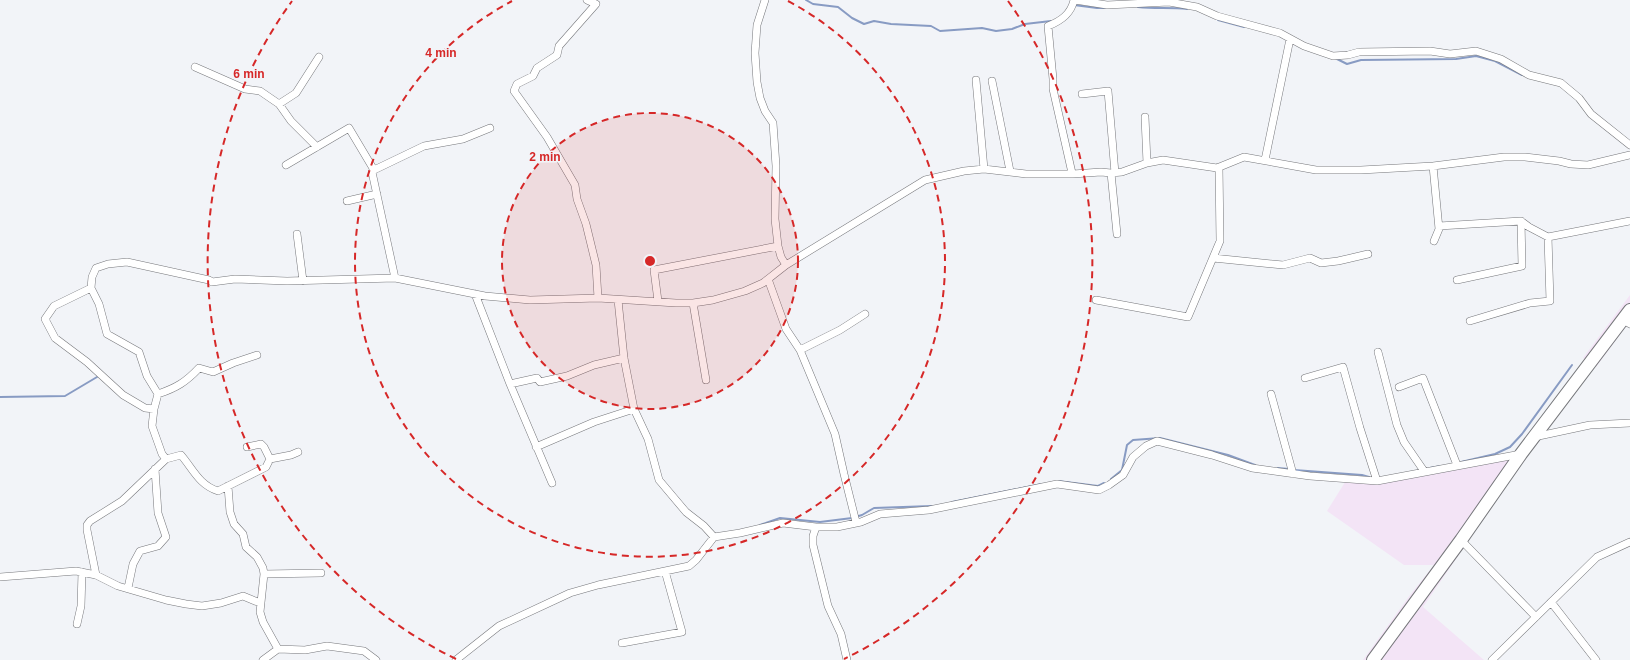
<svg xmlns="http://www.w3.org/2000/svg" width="1630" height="660" font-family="Arial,sans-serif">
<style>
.commercial{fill:#f3e4f6}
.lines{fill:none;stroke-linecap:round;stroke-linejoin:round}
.stream{stroke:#889bc3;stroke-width:2}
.street-casing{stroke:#76777b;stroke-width:8}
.highway-casing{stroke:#76777b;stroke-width:14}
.street{stroke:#fff;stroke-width:7}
.highway{stroke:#fff;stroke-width:12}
.ring{fill:none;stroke:#d62828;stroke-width:2;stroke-dasharray:7 5}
.centre{fill:#d62828;stroke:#f2f4f8;stroke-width:2}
.ring-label{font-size:12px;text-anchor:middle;font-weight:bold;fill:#d62828;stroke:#f2f4f8;stroke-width:3;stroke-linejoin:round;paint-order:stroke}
</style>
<rect width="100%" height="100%" fill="#f2f4f8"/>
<path class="commercial" d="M1630,295V321L1596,367L1583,358Z
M1523,455L1468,535L1471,537L1423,607L1484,660H1363L1410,595L1434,565H1404L1327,511L1347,479L1377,483Z"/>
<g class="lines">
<path class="stream" d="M806,0L813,4L838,7L852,18L864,24L874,21L891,24L931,26L940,31L982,28L996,31L1012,29L1025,24L1051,21
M1074,5L1097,8H1106
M1138,7C1155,9 1171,7 1187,9
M1218,20L1244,27
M1335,58L1347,64L1361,60L1456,59L1476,56L1495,61L1522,75
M0,397L65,396L97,377
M1461,462L1495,454L1510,447L1522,434L1572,365
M1278,468L1289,469
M1430,468L1441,466
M1294,470L1362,475L1369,477
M1111,479L1122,470L1127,445L1133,440L1160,438L1228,455L1255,465
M1058,481L1098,486L1104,483
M952,502L1042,484
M760,525L780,518L820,522L852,518L862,515L874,508L932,506"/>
<defs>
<path id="street" d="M587,0L596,4L559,46L557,55L537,68L533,76L517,84L514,91L547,137L575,185L577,199L586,224L596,265L598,298
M765,0L757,25L755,53L757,82L760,98L765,111L773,123L776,166L775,219L778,246L781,257L786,265
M1075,0L1107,5L1169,2L1197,7L1217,16L1280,33L1304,46L1333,56L1348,55L1359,52L1430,51L1450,54L1476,51L1501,59L1529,75L1561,83L1579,98L1591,114L1630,145
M195,67L245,89L260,91L279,104L296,93L319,57
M976,80L984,169
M992,81L1010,171
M1082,94L1108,91L1115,173
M279,104L291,121L317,147
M1145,117L1147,163
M1265,160L1290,39
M286,165L349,128L374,170L372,172L395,278
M1433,166L1439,229L1434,241
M374,170L424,146L463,139L490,128
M1072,173L1053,89V79L1048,26C1061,21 1071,14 1074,0
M1111,173L1117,234
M347,201L377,194
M1439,226L1521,221L1529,227L1548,237L1630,221
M297,234L303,281
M1213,258L1283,265L1310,258L1321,263L1338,261L1368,254
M768,279L786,329L800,350L835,434L844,474L856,522
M1457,280L1522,266L1521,221
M91,288L99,304L107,334L139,352L147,376L158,394
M475,294L510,384L552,483
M618,300L624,358L634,409L648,439L659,480L686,512L704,526L714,537
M1096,300L1188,317L1220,241L1219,167
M658,301L654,270L778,246
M693,303L706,380
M1623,320L1630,324
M1470,321L1530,303L1550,301L1548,237
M800,350L840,330L865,314
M1378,352L1397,425L1404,442L1424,471
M1305,378L1343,367L1360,428L1377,481
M510,384L537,378L540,382L567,376L594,365L624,358
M1399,387L1423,378L1457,465
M1271,394L1293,474
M154,409L158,394C176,388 186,382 199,368L213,372L233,363L257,355
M1534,437L1590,425L1630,423
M536,447L594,422L634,409
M166,459L162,454L152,426L154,409L145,408L123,395L87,362L55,338L45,319L54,306L91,288L92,277L96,268L108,264L127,262L209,280L212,282L235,279L287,281L395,278L485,296L530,300L598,298L676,303H693L713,300L745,291L763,283L786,265L925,180L964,171L984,169L1026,174H1073L1101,172L1111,173L1122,172L1147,163L1163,160L1217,168L1244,157L1316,170H1361L1433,166L1504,157H1525L1559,161L1571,164L1588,165L1630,155
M270,459L291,455L298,452
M228,486L230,512L234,524L243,534L246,547L257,557L263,568L264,574L260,612L263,622L278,649
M816,527L813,536V545L828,606L841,634L847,660
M1461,540L1536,617
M264,574L321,573
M96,575L87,530V525L90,521L122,501L166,459L181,455C193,469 199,485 218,491L266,467L270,459L264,447L261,444L247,447
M0,577L76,571L96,575L118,586L166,600L186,604L202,606L221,603L243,596L260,603
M128,588L133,564L140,551L158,546L166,537L158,513L155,469
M1551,602L1596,660
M77,624L81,606L82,572
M622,643L682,632L665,571
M263,660L278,649L305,650L327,646L364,651L376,660
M456,660L499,626L570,593L598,585L689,566L696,560L714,537L740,533L783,523L816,527H837L861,522L880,514L929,510L1057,484L1099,490L1109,485L1123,475L1133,457L1146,446L1157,441L1212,455L1252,468L1310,476L1377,481L1521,454
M1492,660L1597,557L1630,542"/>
<path id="highway" d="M1373,660L1461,540L1521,454L1630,310"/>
</defs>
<use href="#street" class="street-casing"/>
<use href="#highway" class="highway-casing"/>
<use href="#street" class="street"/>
<use href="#highway" class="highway"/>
</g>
<circle cx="650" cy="261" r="148" fill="#d62828" fill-opacity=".12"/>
<g class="ring">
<circle cx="650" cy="261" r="148"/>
<path d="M788 1A295 295 0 1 1 512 1"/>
<path d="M456 659A443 443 0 0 1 292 1M1008 1A443 443 0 0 1 844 659"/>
</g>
<circle cx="650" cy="261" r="6" class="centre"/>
<g class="ring-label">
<text x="441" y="57">4 min</text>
<text x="249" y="78">6 min</text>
<text x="545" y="161">2 min</text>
</g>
</svg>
